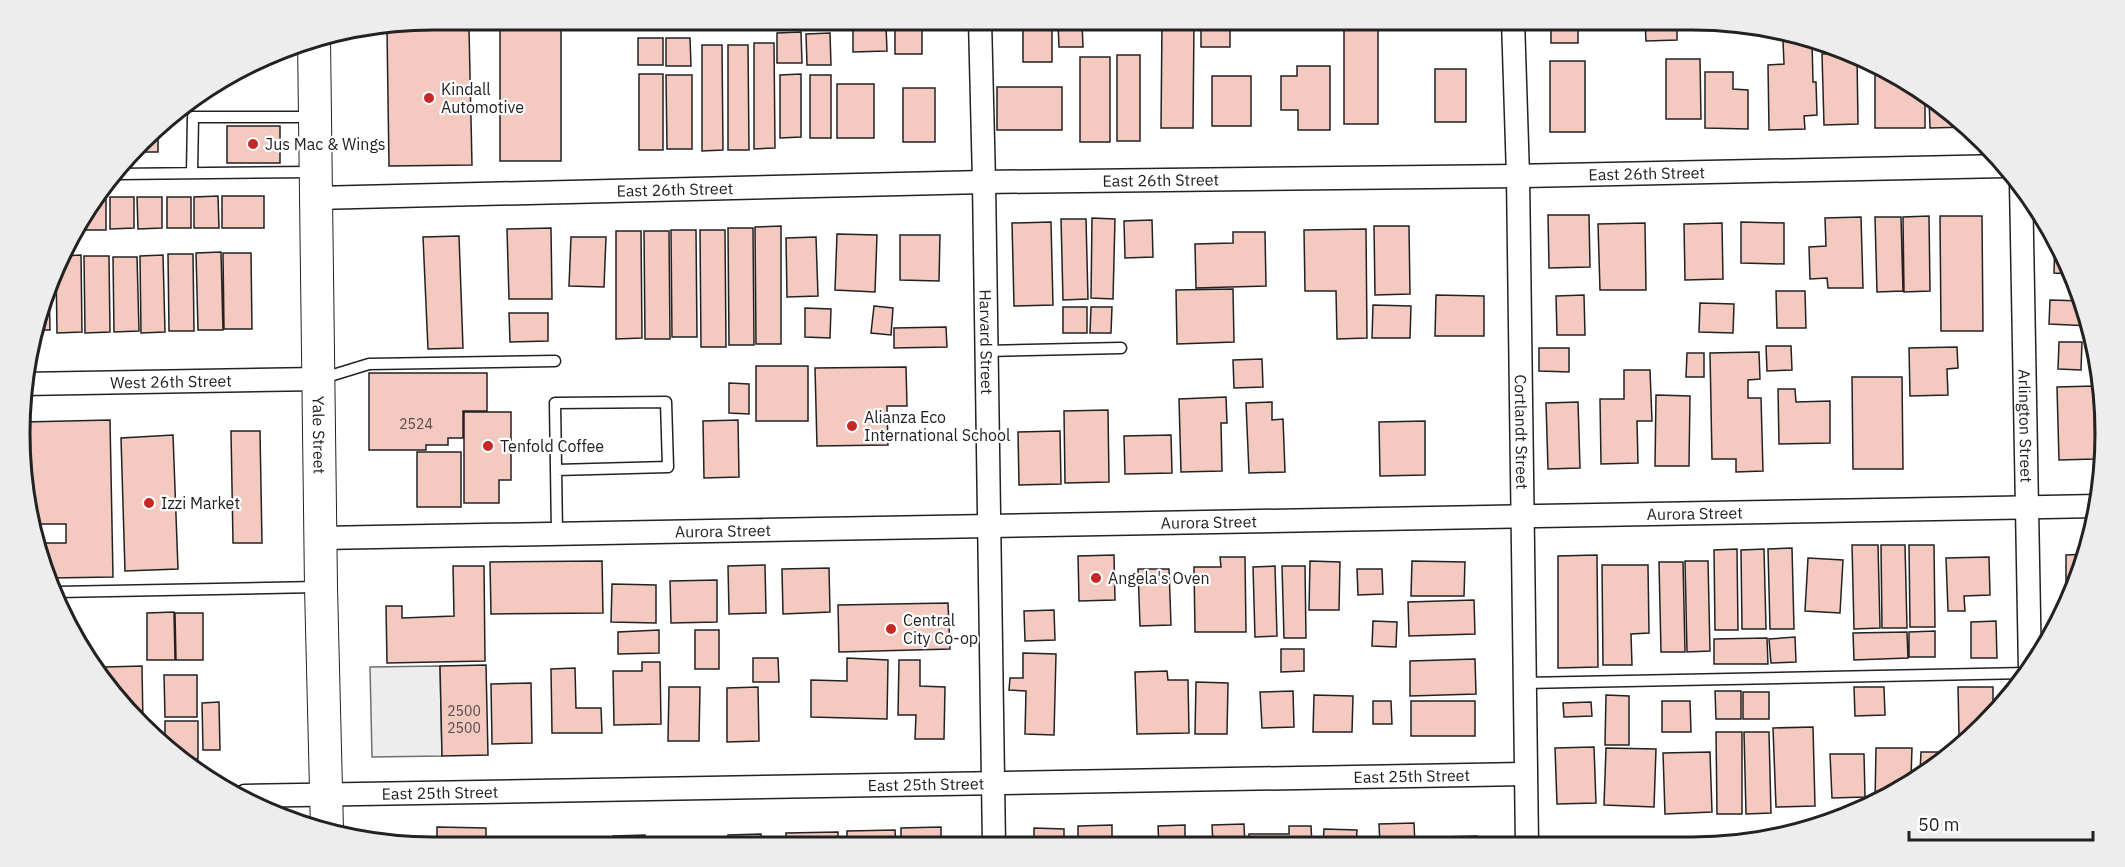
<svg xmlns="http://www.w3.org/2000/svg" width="2125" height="867" font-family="'IBM Plex Sans',sans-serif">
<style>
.parking{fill:#ededed;stroke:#6f6f6f;stroke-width:1.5}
.building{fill:#f3c9c0;stroke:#222;stroke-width:1.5}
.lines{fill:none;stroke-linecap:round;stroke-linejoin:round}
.lane-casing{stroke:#222;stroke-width:13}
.street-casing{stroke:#222;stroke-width:25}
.secondary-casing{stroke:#222;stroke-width:34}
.lane{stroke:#fff;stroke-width:10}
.street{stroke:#fff;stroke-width:22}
.secondary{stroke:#fff;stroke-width:32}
.poi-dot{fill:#c62828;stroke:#fff;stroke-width:2}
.labels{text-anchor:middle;stroke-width:4.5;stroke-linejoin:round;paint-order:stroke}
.number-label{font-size:14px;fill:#564c4a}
.poi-label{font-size:16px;fill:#222;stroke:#fff;text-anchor:start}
.street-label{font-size:16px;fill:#222;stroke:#fff}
.rim{fill:none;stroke:#222;stroke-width:3}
</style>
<rect width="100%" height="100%" fill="#fff"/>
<path class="parking" d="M440,666L442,756L372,757L370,667Z"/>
<path class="building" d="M1201,20H1230V47H1201Z
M1344,20H1378V124H1344Z
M1551,20H1578V43H1551Z
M1645,20H1677V40L1646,41Z
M1058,23H1082L1083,47H1059Z
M1162,23H1194L1193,128H1161Z
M853,25H886L887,51L853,52Z
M895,26H922V54H895Z
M1023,26H1052V62H1023Z
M469,29L472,165L389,166L387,30Z
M500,29H561V161H500Z
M801,32L802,63H777V33Z
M830,33L831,65H807L806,34Z
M638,38H663V65H638Z
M666,38H690L691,66H666Z
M1783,41H1812L1813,82H1816L1817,115L1804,116L1805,129L1769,130L1768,65L1784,64Z
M754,43H774L775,148L754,149Z
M702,45H722L723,150L702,151Z
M728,45H748L749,150H728Z
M1850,53L1857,56L1858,124L1824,125L1822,54Z
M1117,55H1140V141H1117Z
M1080,57H1110V142H1080Z
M1666,59H1700L1701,119H1666Z
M1550,61H1585V132H1550Z
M1875,64L1898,75L1925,94V128H1875Z
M1297,66H1330V130H1298V110H1281V76H1297Z
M1435,69H1466V122H1435Z
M1705,72H1733V89L1748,90V129L1705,128Z
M639,74H663V150H639Z
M801,74V137L780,138V75Z
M666,75H692V149H667Z
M810,75H831V138H810Z
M1212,76H1251V126H1212Z
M837,84H874V138H837Z
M997,87H1062V130H997Z
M903,88H935V142H903Z
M1929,97L1964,122L1969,127L1930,128Z
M227,126H280V163H227Z
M155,129H158V152H136Z
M218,196L219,228H194V197Z
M222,196H264V228H222Z
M110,197H134V228L110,229Z
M137,197H162V228L138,229Z
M167,197H191V228H167Z
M98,199H106V230H82V218Z
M1548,215H1589L1590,267L1549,268Z
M1929,216L1930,291L1904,292L1903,217Z
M1940,216H1982L1983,331H1941Z
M1861,217L1863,288H1828L1827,278L1810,279L1809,247L1826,246L1825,218Z
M1875,217H1901L1903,291L1877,292Z
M1092,218L1115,219L1113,299L1091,298Z
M1061,219H1086L1088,299L1063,300Z
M1152,220L1153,257L1125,258L1124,221Z
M1051,222L1053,305L1014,306L1012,223Z
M1741,222L1784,223V264L1741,263Z
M1645,223L1646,290H1600L1598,224Z
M1722,223L1723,279L1685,280L1684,224Z
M781,226V344H756L755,227Z
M1374,226H1409L1410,294L1375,295Z
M551,228L552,299H509L507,229Z
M728,228H753L754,345H729Z
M1366,229L1367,338L1337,339L1336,291H1305L1304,230Z
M671,230H696L697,337H672Z
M700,230H725L726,347H701Z
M616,231H641L642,338L616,339Z
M644,231H669L670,339H645Z
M1233,232H1265L1266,286L1196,288L1195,244L1233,243Z
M837,234L877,235L875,292L835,290Z
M900,235H940L939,281L900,280Z
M459,236L463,348L428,349L423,237Z
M571,237H606L604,287L569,286Z
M816,237L818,296L787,297L786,238Z
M2055,238L2063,250L2072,274L2054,273Z
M221,252L223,330H198L196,253Z
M223,253H251L252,329H224Z
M168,254H193L194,331H169Z
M81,255L82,332L57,333L56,268L62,256Z
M163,255L165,332L141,333L140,256Z
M84,256H109L110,332L85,333Z
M113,257H137L139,331L114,332Z
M49,283L50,330H35L42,300Z
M1233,289L1234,342L1177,344L1176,290Z
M1776,291H1805L1806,328H1777Z
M1436,295L1484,296V336H1435Z
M1584,295L1585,335H1557L1556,296Z
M2050,300L2082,301L2091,326L2049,324Z
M1700,303L1734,304L1733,333L1699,332Z
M1373,305L1411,306L1410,338H1372Z
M874,306L893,308L891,335L871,333Z
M1063,307H1087V333H1063Z
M1091,307H1112L1111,333H1090Z
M805,308L831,309L830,338L805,337Z
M509,313H548V341L510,342Z
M946,327L947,347L894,348V328Z
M2059,342H2082L2081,370L2058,369Z
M1766,346H1791L1792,370L1767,371Z
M1957,347L1958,368L1947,369L1948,395L1910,396L1909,348Z
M1539,348H1569V372L1539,371Z
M1759,352L1760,379L1748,380V398H1761L1763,471L1736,472V459H1712L1710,353Z
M1687,353H1704V377H1686Z
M1262,359L1263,387L1234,388L1233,360Z
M756,366H808V421H756Z
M906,367L907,406H887L888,445L817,446L815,368Z
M1624,370H1650L1652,421H1637L1638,463L1601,464L1600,399H1624Z
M369,373H487V411H463V438H448V445H426V450H369Z
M1852,377H1902L1903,469H1853Z
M729,383L749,384V414L729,413Z
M2094,386L2095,459L2059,460L2057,387Z
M1778,389H1795L1796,402L1830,401V443L1779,444Z
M1656,395L1690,396L1689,466H1655Z
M1226,397L1227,423H1221L1222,471L1181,472L1179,399Z
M1272,402V420L1283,419L1285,472L1249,473L1246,403Z
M1578,402L1580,468L1548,469L1546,403Z
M1108,410L1109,482L1065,483L1064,411Z
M464,412H511V480H499V503H464Z
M110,420L113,577L51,578L38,543H66V524H31L27,514L24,422Z
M738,420L739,477L704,478L703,421Z
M1425,421V475L1380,476L1379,422Z
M231,431H260L262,543H233Z
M1060,431L1061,484L1019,485L1018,432Z
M173,435L178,569L125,571L121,438Z
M1171,435L1172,473L1125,474L1124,436Z
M417,452H461V507H417Z
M1852,545H1878L1880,628L1854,629Z
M1881,545H1905L1907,628H1882Z
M1909,545H1934L1935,627H1910Z
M1792,548L1794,629H1770L1768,549Z
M1737,549L1738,630H1715L1714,550Z
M1764,549L1766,629H1742L1741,550Z
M2086,554L2084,566L2069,596H2066V555Z
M1114,555L1115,600L1079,601L1078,556Z
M1597,555L1598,667L1558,668V556Z
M1220,557H1245L1246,632H1195L1194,567H1221Z
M1989,557L1990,595L1964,596L1965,611H1948L1946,558Z
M1808,558L1843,560L1840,613L1805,611Z
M602,561L603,613L491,614L490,562Z
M1310,561L1340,562L1339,610H1309Z
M1412,561L1465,562L1464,596H1411Z
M1685,561H1708L1710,651L1687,652Z
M1659,562H1683L1685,652H1661Z
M765,565L766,613L729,614L728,566Z
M1602,565H1648L1649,633L1631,634L1632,665H1603Z
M453,566H484L485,661L387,663L386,606H402V618L454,616Z
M1275,566L1277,636L1255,637L1253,567Z
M1282,566H1305L1306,638H1284Z
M829,568L830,612L783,614L782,569Z
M1138,569H1169L1171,625L1140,626Z
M1357,569H1382L1383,594L1358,595Z
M717,580V622L671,623L670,581Z
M612,584L656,585V623L611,622Z
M1474,600L1475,634L1409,636L1408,602Z
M948,603L950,649L839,652L838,605Z
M1054,610L1055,640L1025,641L1024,611Z
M174,612L175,660H147V613Z
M175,613H203V660H176Z
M1373,621L1397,622L1396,647L1372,646Z
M1996,621L1997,658H1971V622Z
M659,630V653L618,654V632Z
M695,630H719V669H695Z
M1935,631V657H1909V632Z
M1907,632L1908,658L1854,660L1853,633Z
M1795,637L1796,662L1771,663L1769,639Z
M1767,638L1768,664H1714V639Z
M1281,649H1304V671L1281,672Z
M1023,653L1056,654L1054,735L1025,734L1026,691L1009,690L1010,678H1023Z
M753,658H778L779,682H753Z
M847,658L888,660L887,719L811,717V680L847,681Z
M1475,659L1476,694L1410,696V661Z
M899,660H920V686L945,687L944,739H915L916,715H898Z
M642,662H660L661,724L614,725L613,671H642Z
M486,665L488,755L442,756L440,666Z
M142,666L143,726L122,707L105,682V667Z
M575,668L576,708H601L602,733H552L551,669Z
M1167,671L1168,680H1188L1189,733L1137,734L1135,672Z
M164,675H197V717H165Z
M1196,682L1228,683L1227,734H1195Z
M531,683L532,743L492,744L491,684Z
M669,687H700L699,741H668Z
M758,687L759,741L727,742V688Z
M1854,687H1884L1885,715L1855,716Z
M1958,687H1993V712L1973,735H1959Z
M1293,691L1294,727L1262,728L1260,692Z
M1715,691H1741V719H1716Z
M1743,692H1769V719H1743Z
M1314,695L1353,696L1352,732H1313Z
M1606,695L1629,696V745H1605Z
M1373,701H1391L1392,724H1373Z
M1411,701H1475V736H1411Z
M1662,701H1690L1691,732H1662Z
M219,702L220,750H203L202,703Z
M1591,702L1592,716L1564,717L1563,703Z
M165,721H198V759H178L165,747Z
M1813,727L1815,806L1776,807L1773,728Z
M1716,732H1742V814H1717Z
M1744,732H1769L1771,813L1746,814Z
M1594,747L1596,803L1557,804L1555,748Z
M1606,748L1656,749L1654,807L1604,805Z
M1876,748H1912L1911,778L1875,801Z
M1710,752L1712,812L1665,814L1663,753Z
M1921,752H1945V757L1920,772Z
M1830,754H1864L1865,797L1832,798Z
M1414,823L1415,845H1380L1379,824Z
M1244,824L1245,845H1213L1212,825Z
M1112,825V846H1078V826Z
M1185,825V845L1159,846L1158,826Z
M1289,826H1311L1312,845H1249V834H1289Z
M437,827L486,828V847H437Z
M941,827V846H901V828Z
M1034,828L1064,829V846H1034Z
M1324,829L1357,830L1356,845H1323Z
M895,830L896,846H847V831Z
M838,832V846L786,847V833Z
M761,834V847H728V835Z
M645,835V847H613V836Z
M1477,836V845H1443V837Z
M592,838V847H551V839Z
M667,838L714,839V847H667Z
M530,843V847H497L496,844Z"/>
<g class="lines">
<defs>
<path id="lane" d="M420,22L555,20
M192,173L193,117H314
M118,174L313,172
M986,351L1121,348
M320,379L369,364L555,361
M556,470L668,467L666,402L555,403L557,533
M57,592L317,587
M1524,683L2027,673"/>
<g id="street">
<path id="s1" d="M980,20L984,182L994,846"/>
<path id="s2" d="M1513,20L1518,176L1527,845"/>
<path id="s3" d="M2021,183L2030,670"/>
<path id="s4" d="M315,198L984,182L1518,176L2005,166"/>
<path id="s5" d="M23,384L319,379"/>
<path id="s6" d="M321,538L2098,506"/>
<path id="s7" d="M245,796L1525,774"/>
</g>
<g id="secondary">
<path id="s8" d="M314,39L321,587L327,830"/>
</g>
</defs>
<use href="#lane" class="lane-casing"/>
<use href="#street" class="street-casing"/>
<use href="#secondary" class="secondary-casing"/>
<use href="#lane" class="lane"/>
<use href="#street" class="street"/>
<use href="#secondary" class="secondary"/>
</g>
<g class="poi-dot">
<circle cx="429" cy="98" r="6"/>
<circle cx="253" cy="144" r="6"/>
<circle cx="852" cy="426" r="6"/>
<circle cx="488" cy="446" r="6"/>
<circle cx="149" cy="503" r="6"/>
<circle cx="1096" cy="578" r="6"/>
<circle cx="891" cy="629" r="6"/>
</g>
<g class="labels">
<g class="number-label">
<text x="416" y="429">2524</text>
<text x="464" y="716">2500</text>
<text x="464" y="733">2500</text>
</g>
<g class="poi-label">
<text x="441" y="95">Kindall<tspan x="441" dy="18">Automotive</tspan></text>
<text x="265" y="150">Jus Mac &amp; Wings</text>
<text x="864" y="423">Alianza Eco<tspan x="864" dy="18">International School</tspan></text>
<text x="500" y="452">Tenfold Coffee</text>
<text x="161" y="509">Izzi Market</text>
<text x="1108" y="584">Angela's Oven</text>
<text x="903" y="626">Central<tspan x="903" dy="18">City Co-op</tspan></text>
</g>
<g class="street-label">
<text dy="6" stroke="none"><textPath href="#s4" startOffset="1332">East 26th Street</textPath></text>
<text dy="6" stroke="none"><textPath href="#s4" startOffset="846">East 26th Street</textPath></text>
<text dy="6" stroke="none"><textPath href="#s4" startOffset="360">East 26th Street</textPath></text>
<text dy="6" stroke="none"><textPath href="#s1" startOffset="322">Harvard Street</textPath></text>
<text dy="6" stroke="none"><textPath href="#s5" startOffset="148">West 26th Street</textPath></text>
<text dy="6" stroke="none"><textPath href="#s3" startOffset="243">Arlington Street</textPath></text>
<text dy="6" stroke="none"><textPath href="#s2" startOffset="412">Cortlandt Street</textPath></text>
<text dy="6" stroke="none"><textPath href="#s8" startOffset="396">Yale Street</textPath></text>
<text dy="6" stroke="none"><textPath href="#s6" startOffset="1374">Aurora Street</textPath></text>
<text dy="6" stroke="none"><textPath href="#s6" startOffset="888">Aurora Street</textPath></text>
<text dy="6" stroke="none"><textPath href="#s6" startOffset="402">Aurora Street</textPath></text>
<text dy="6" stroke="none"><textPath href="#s7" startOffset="1167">East 25th Street</textPath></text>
<text dy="6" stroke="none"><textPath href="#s7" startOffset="681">East 25th Street</textPath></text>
<text dy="6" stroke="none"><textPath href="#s7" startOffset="195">East 25th Street</textPath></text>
</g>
</g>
<path d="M0 0H2125V867H0ZM433 30H1692A403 403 0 0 1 2095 433V434A403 403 0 0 1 1692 837H433A403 403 0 0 1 30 434V433A403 403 0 0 1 433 30Z" fill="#ededed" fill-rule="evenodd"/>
<path class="rim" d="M433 30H1692A403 403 0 0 1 2095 433V434A403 403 0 0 1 1692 837H433A403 403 0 0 1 30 434V433A403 403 0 0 1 433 30Z"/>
<path d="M1909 831v9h184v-9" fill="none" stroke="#222222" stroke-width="3"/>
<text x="1918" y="831" font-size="18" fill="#222222" stroke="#ffffff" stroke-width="4.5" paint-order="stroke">50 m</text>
</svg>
